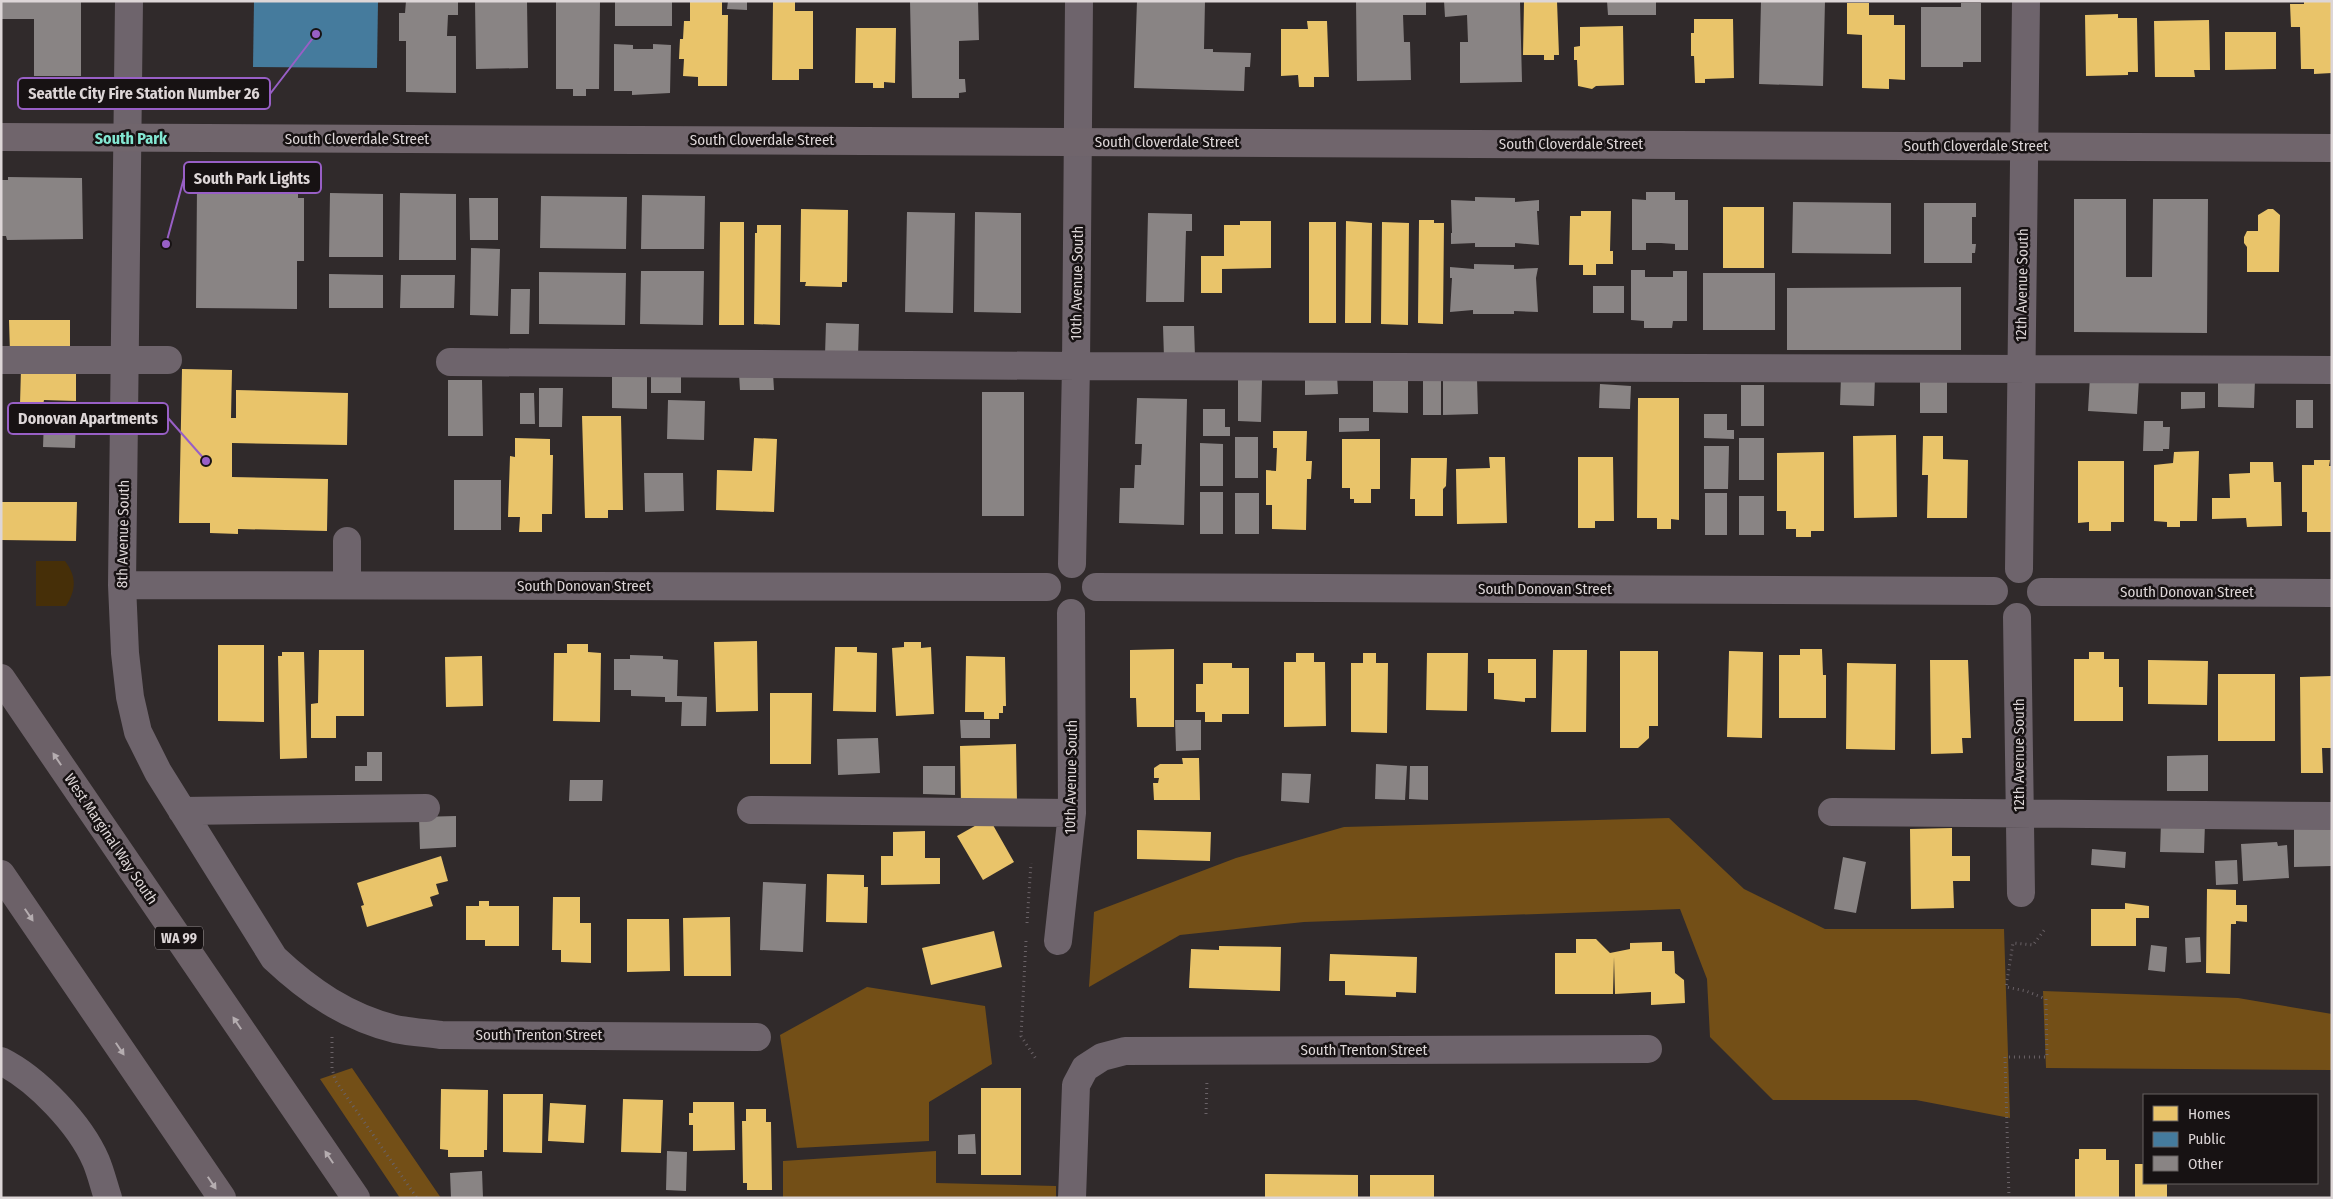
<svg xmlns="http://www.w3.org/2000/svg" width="2333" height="1199" font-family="'Fira Sans Condensed',sans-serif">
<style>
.green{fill:#462f08}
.forest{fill:#734f17}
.homes{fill:#e9c46a}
.public{fill:#457b9d}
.building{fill:#898484}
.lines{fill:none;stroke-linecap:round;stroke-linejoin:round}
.path{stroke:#6a6267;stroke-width:3;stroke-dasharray:1 4;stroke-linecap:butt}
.minor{stroke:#6e646c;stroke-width:28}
.major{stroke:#70656c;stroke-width:28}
.highway{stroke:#6c6168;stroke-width:28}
.oneway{fill:#b5adb0}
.labels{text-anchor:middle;stroke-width:5;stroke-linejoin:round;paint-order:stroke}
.shield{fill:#171213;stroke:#a29b9c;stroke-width:1}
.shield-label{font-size:14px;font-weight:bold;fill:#ddd6d7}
.street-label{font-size:15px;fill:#ddd6d7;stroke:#171213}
.neighbourhood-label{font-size:16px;font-weight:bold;fill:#83e7d2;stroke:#171213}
.leader{fill:none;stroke:#985fc6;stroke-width:2}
.callout-dot{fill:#985fc6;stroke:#171213;stroke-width:2}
.callout{fill:#171213;stroke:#985fc6;stroke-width:2}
.callout-label{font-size:16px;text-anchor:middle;font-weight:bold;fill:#ddd6d7}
</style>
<rect width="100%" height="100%" fill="#302a2b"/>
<path class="green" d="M36,561H65C77,577 76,590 66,606H36Z"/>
<path class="forest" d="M1669,818L1744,889L1825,929H2004L2010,1118L1916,1100H1773L1710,1037L1707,979L1680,909L1304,922L1180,935L1089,987L1094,912L1236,858L1344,827Z
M867,987L985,1006L992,1064L929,1102V1141L797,1148L780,1035Z
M2043,991L2238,998L2332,1014V1070L2046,1068Z
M352,1068L441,1198H400L320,1079Z
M936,1151V1183L1056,1186V1198H783V1161Z"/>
<path class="homes" d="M690,1H722V15H728L727,86H698V77L683,76L684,59H679L680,39H683L684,21H690Z
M773,1H795V11H813V69H799V80H772Z
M1524,1H1557L1559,55H1554V60H1544V55H1523Z
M2304,1H2332V73L2314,74V69H2301L2300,27H2291L2290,4H2304Z
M1847,3H1869V15H1894V25H1905V80L1889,79V89L1862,88V35L1847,34Z
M2118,14V18H2137L2138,72H2128V75L2086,76L2085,15Z
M1694,19H1733L1734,78L1705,79V83H1695L1694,56H1691V33H1694Z
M2209,20L2210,70H2194L2195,77H2155L2154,21Z
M1307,21H1327L1329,77H1314V87H1299L1298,75L1281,76V29H1308Z
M1623,26L1624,85L1596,86L1592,89L1578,86L1577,60H1574V47L1580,46V27Z
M856,28H896L895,83L884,82V88H873V83H855Z
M2225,32H2276V69L2225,70Z
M1723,207H1764V268H1723Z
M801,209L848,210L847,282H842V287L805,286L806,282H800Z
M2268,209H2273L2280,215L2279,272H2247V247L2244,243V237L2247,231H2258V215Z
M1581,211H1611L1610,251H1613V264H1596V275H1583V265H1569L1570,216H1581Z
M1419,220H1434V223H1444L1443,324L1418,323Z
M1240,221H1271V268L1222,269V293H1201V256H1224V225H1240Z
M1346,221L1372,223L1371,323H1345Z
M720,222H744V325H719Z
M1309,222H1336V323H1309Z
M1382,222L1409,223L1408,325L1381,324Z
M757,225H781L780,325L754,324L755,233H757Z
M9,320H70V354L10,353Z
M21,369L76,370V401L44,400L43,405L20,404Z
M182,369L232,370L231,418H236V390L348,393L347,445L232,443V477L328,479L327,531L238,529V534L210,533V523H179Z
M1638,398H1679V520L1671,519V529H1657V518H1637Z
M582,416H621L623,510H608V518H585Z
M1273,431H1307L1306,461H1312L1311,479H1307L1306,530L1272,529V505H1266V470L1276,471L1277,448H1273Z
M1896,435L1897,517L1854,518L1853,436Z
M1923,436H1943V459L1968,460L1967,518H1927L1928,475H1922Z
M515,438L550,439V455H553L552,514H542V532H519L520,517H508L510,456L515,457Z
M754,438L777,439L774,512L716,510L717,470L752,471Z
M1342,439H1380V489H1371V503H1354V499H1350V488H1342Z
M2199,451L2197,521H2180V527H2167V522L2154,521V465L2173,463L2174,452Z
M1824,452V531H1811V537H1796V529H1786V511H1777V453Z
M1489,457H1505L1507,523L1457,524L1456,469L1490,468Z
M1578,457H1613L1614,521H1595V528H1578Z
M1411,458H1447L1446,486L1443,489V516H1415V499H1410Z
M2314,460H2330L2329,466H2332V532H2307V512H2302V465H2314Z
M2078,461H2124V522H2111V531H2089V522L2078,523Z
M2250,462H2273L2274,482H2281L2282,526L2247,527L2246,518L2212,519V498H2230L2229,474L2250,473Z
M1,502H77L76,541L1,540Z
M757,641L758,711L716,712L714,642Z
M904,642H921V648L931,647L934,714L896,716L892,648L904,647Z
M567,644H588V652L601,653L600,722L553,721L554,653H567Z
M218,645H264V722L218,721Z
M835,647H857V652L877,653L876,712L833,711Z
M1174,649V727H1137L1136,698H1130V650Z
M1800,649H1822L1823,675H1826V718H1779V655H1800Z
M319,650H364V716H336V738H311V704L318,703Z
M1553,650H1587L1586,732H1551Z
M1620,651H1658V726H1649V738L1638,748H1620Z
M1729,651L1763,652L1762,738L1727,737Z
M282,652H304L307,758L280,759L278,656H282Z
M2089,652H2104V659H2119V687H2123V721H2074V659H2089Z
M1296,653H1314V662H1325L1326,726L1284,727V662H1296Z
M1363,653H1376V663H1388L1387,733L1351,732V663H1363Z
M1427,653H1468L1467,711L1426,710Z
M482,656L483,706L446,707L445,657Z
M966,656L1005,657L1006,706H1003V713H999V719H984V712H965Z
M1488,659H1536V698H1525V702L1494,699V673H1488Z
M1930,660H1968L1971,738H1962L1963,753L1931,754Z
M2148,660L2208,661L2207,705L2148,704Z
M1203,663H1232V668H1249V714H1222V722H1205V712H1196V684H1203Z
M1847,663L1896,664L1895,750L1846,749Z
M2218,674H2275V741H2218Z
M2332,676V748H2322L2323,773H2301L2300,677Z
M770,693H812L811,764H770Z
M1016,744L1017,802L961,804L960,746Z
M1182,758H1199L1200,800H1154L1153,783H1158L1159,778H1154V768L1160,764H1183Z
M989,818L1014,862L983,880L957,836Z
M1952,828V856H1970V881H1953L1954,908L1911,909L1910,829Z
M1137,830L1211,832L1210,861L1137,859Z
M925,831V858H940V884L881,885V856H893V832Z
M441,856L448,881L436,884L439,894L430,897L433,906L367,927L361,906L364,905L357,883Z
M827,874L864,875V887H868L867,923L826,922Z
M2207,889L2236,890V905H2247V922L2236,921V924H2231L2230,974L2206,973Z
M553,897H580V923H591V963L561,962V950H552Z
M479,901H489V906H519V946H485V940H466V906H479Z
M2125,903L2149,906V918H2136V946H2091V909H2125Z
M730,917L731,976H684L683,918Z
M627,919H669L670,971L627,972Z
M994,931L1002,967L931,985L922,948Z
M1576,939H1596L1610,953L1630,949V943L1662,942V951H1674L1675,973L1684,980L1685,1003L1651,1005V992L1615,994L1614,957L1613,994H1555V953H1576Z
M1219,946L1281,947L1280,991L1189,988L1191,949L1219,950Z
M1330,954L1417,957L1416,993L1396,992V997L1345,995V981H1329Z
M981,1088H1021V1175H981Z
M441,1089L488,1090L487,1150H484V1157H448V1150L440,1149Z
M503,1094H543L542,1153L503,1152Z
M623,1099L663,1100L661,1153L621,1152Z
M693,1102H734L735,1150L693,1151V1125H689V1113H693Z
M550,1103L586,1105L584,1143L548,1141Z
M746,1109H766V1122H771L772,1190H747V1183H743L742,1121H746Z
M2079,1149H2106V1160H2119V1198H2075V1159H2079Z
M2135,1164H2144V1183H2167V1198H2135Z
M1265,1174L1358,1175V1198H1265Z
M1370,1175H1434V1198H1370Z"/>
<path class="public" d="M254,1H378L377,68L253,67Z"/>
<path class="building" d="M1,1H81V76H34V19H1Z
M406,1H458V15H448L447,36H456V93L406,92V41H399V13H405Z
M475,1H527L528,68L476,69Z
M556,1H600L599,89H586V96H573V89H556Z
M615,1H672V26H615Z
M728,1H747V10L727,9Z
M910,1H978L979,40L959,41V79H965L966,92L959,93V98H912Z
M1137,1H1205L1204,49H1213V52L1251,53L1250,67H1245L1244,91L1134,88Z
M1356,1H1426V15H1403L1404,42H1410L1411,80L1357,81Z
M1444,1H1520L1522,82L1460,83V42H1468L1467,15L1445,17Z
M1607,1H1656V15H1608Z
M1761,1H1825L1823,86L1759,84Z
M1961,3H1981V62H1963V67H1921V7H1961Z
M614,44L633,45V49H653V44L671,45L670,93L632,95V91H614Z
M8,177L82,178L83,239L7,240L6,236H1V180H8Z
M197,186L298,187V198H304V261H297V309L196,308Z
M1646,192H1675V200H1688V250H1675V244L1661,243H1646V250H1632V199L1646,200Z
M330,193L383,194V257H329Z
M400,193L456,194V260H399Z
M642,195L705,196L704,249H641Z
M541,196L627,197L626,249L540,248Z
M1475,197L1515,198V202L1539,200V211H1537L1539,245L1515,243V247H1475V243L1451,244V233H1452L1451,200L1475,201Z
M469,198H498V240H470Z
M2074,199H2126V277H2152L2153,199H2208L2207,333L2074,332Z
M1793,202L1891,203V254L1792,253Z
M1924,203H1976V217H1972V244H1976L1975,253H1972V263H1924Z
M907,212L955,213L953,313L905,312Z
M975,212L1021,213V313L974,312Z
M1148,213L1192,214V231H1186L1184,302H1146Z
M471,248L500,249L498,316L470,315Z
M1474,264L1514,265V269L1538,268L1536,278L1538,312L1514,311V314H1473V310L1450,312L1452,278H1450V267L1474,269Z
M1631,270H1645V277H1673V271H1687V321H1673L1672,328H1644V321L1631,320Z
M641,271H704L703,325L640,324Z
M539,272L626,273L625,325L539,324Z
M1703,273H1775V330H1703Z
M329,274L383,275V308H329Z
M401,275H455L454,308H400Z
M1593,286H1624V313H1593Z
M1961,287V350H1787V288Z
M511,289H530L529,334H510Z
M826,323L859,324L858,356L825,355Z
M1163,326H1194L1195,357L1164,358Z
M612,371H647V409L612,408Z
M1373,372H1408V413L1373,412Z
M773,373L774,390H740L739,374Z
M651,374H681V393H651Z
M1305,374H1337L1338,394L1305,395Z
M1841,376L1875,377L1874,406L1840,405Z
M1920,376H1947V413H1920Z
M2090,376L2139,379L2137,414L2088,411Z
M1443,378H1477L1478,414L1443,415Z
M2218,379H2255L2254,408L2218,407Z
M448,380H482L483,436H448Z
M1238,380H1262L1261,422L1238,421Z
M1423,380H1441V415H1423Z
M1600,384L1631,386L1630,409L1599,408Z
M1741,385H1764V426H1741Z
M539,388H563L562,427H539Z
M982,392H1024V516H982Z
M2181,392H2205V408L2181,409Z
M520,393H534L535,424H520Z
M1137,398L1187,399L1184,525L1119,523L1120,488H1134L1135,465H1141L1142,444H1135Z
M668,400L705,401L704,440L667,439Z
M2296,400H2313V428H2296Z
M1203,409H1225V427H1230V436H1203Z
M1704,414H1727V430H1734V439L1704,438Z
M1339,418H1369V431L1339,432Z
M44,419H76L75,448L43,447Z
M2144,421H2163V427H2170L2169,449H2163V451H2143Z
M1235,437H1258V478H1235Z
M1739,438H1764V480H1739Z
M1200,443L1223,444V486H1200Z
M1704,446H1729L1728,489H1704Z
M644,473H683L684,511L645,512Z
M454,480H501V530H454Z
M1200,492H1223V534H1200Z
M1235,493H1259V534H1235Z
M1705,493H1727V535H1705Z
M1739,496H1764V535H1739Z
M630,655L663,656V659L678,660L677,696L707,697L706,726H681L682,702H665V697L631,696V690H614V659H630Z
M960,720H990V738H961Z
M1175,720H1201V750L1176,751Z
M878,738L880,773L838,775L837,739Z
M367,752H382V781H355V766H367Z
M2208,755V791H2167V756Z
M1376,764L1407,766L1405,800L1375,799Z
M923,766H955V795L923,794Z
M1410,766H1428V800L1409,799Z
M1282,773L1311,774L1309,803L1281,801Z
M570,780H603L602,801H569Z
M456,816V847L420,849L419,817Z
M2161,822L2205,823L2204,853L2160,852Z
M2332,828V866L2294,867V829Z
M2277,842L2278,846L2287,845L2289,878L2243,881L2241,844Z
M2092,849L2126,852L2125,868L2091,865Z
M1843,857L1866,862L1856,913L1834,909Z
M2237,860L2238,884L2216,885L2215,861Z
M763,882L806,884L803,952L760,950Z
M2200,937L2201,962L2186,963L2185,938Z
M2151,945L2167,947L2165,972L2148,970Z
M975,1134L976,1154H958V1135Z
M667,1151L687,1152L686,1191L666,1190Z
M482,1171L483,1198H451L450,1173Z"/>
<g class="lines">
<path class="path" d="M1027,923L1031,863
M1026,941L1021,1036L1036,1059
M332,1037V1068L335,1080L417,1198
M1206,1114L1207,1079
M2009,1198L2005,1057H2047L2046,999L2026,991L2006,987L2013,943L2033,945L2045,929"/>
<path class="minor" d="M129,1L122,585L125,653L130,697L138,732L158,772L274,958C309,991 347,1017 395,1029C410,1032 426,1033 441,1035L757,1037
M1,360H168
M450,362L1076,366L2332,370
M1072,564L1076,366L1079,1
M2019,569L2026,1
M122,585L1047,587
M347,585V541
M1096,587L1994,591
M2041,592L2332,593
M2017,617L2021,893
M751,810L1072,813
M182,811L426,808
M1832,812L2332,816
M1058,941L1072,813L1071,613
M1,1061C37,1079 80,1124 96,1161C101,1173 104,1186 108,1198
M1072,1198L1076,1085L1085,1068L1102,1057L1125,1051L1648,1049"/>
<path class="major" d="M1,137L2332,148"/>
<path class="highway" d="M1,678L356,1198
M1,874L222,1198"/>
</g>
<defs><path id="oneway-solid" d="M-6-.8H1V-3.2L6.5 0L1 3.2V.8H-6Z" transform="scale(1.25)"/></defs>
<g class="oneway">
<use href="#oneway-solid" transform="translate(57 759) rotate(-124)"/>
<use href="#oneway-solid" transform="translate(29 915) rotate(56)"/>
<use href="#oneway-solid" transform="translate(237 1023) rotate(-124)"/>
<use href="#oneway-solid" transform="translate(120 1049) rotate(56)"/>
<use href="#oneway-solid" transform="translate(329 1157) rotate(-124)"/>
<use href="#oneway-solid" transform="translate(212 1183) rotate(56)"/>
</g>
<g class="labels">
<rect class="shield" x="155" y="926.5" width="48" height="23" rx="4"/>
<g class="shield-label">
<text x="179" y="943">WA 99</text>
</g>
<g class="street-label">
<text x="357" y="144">South Cloverdale Street</text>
<text x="762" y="145">South Cloverdale Street</text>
<text x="1167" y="147">South Cloverdale Street</text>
<text x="1571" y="149">South Cloverdale Street</text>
<text x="1976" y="151">South Cloverdale Street</text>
<text transform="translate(1077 283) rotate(-89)" y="5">10th Avenue South</text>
<text transform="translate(2022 285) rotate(-89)" y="5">12th Avenue South</text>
<text transform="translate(123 534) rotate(-89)" y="5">8th Avenue South</text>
<text x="584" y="591">South Donovan Street</text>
<text x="1545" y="594">South Donovan Street</text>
<text x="2187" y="597">South Donovan Street</text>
<text transform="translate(2019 755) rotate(-90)" y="5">12th Avenue South</text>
<text transform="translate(1071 777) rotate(-89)" y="5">10th Avenue South</text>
<text transform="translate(111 839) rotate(56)" y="5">West Marginal Way South</text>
<text x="539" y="1040">South Trenton Street</text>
<text x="1364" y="1055">South Trenton Street</text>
</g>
<g class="neighbourhood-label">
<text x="131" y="144">South Park</text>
</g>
</g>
<path class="leader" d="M316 34L270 94M166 244L184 178M206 461L168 418"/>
<g class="callout-dot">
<circle cx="316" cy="34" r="5"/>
<circle cx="166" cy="244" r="5"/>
<circle cx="206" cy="461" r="5"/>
</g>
<g class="callout">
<rect x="18" y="78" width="252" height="31" rx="5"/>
<rect x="184" y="162" width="137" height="31" rx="5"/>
<rect x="8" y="403" width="160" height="31" rx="5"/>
</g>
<g class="callout-label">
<text x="144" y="99">Seattle City Fire Station Number 26</text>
<text x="252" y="184">South Park Lights</text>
<text x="88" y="424">Donovan Apartments</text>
</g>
<rect width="2333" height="1199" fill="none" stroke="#ddd6d7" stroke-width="5"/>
<rect x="2143" y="1094" width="175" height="90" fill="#171213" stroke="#666061"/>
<rect x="2153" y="1106" width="25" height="15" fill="#e9c46a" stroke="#666061"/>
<text x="2188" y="1119" font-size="15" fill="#ddd6d7">Homes</text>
<rect x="2153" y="1132" width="25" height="15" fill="#457b9d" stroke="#666061"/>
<text x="2188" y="1144" font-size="15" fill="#ddd6d7">Public</text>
<rect x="2153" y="1156" width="25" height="15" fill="#898484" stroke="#666061"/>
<text x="2188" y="1169" font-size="15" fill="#ddd6d7">Other</text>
</svg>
